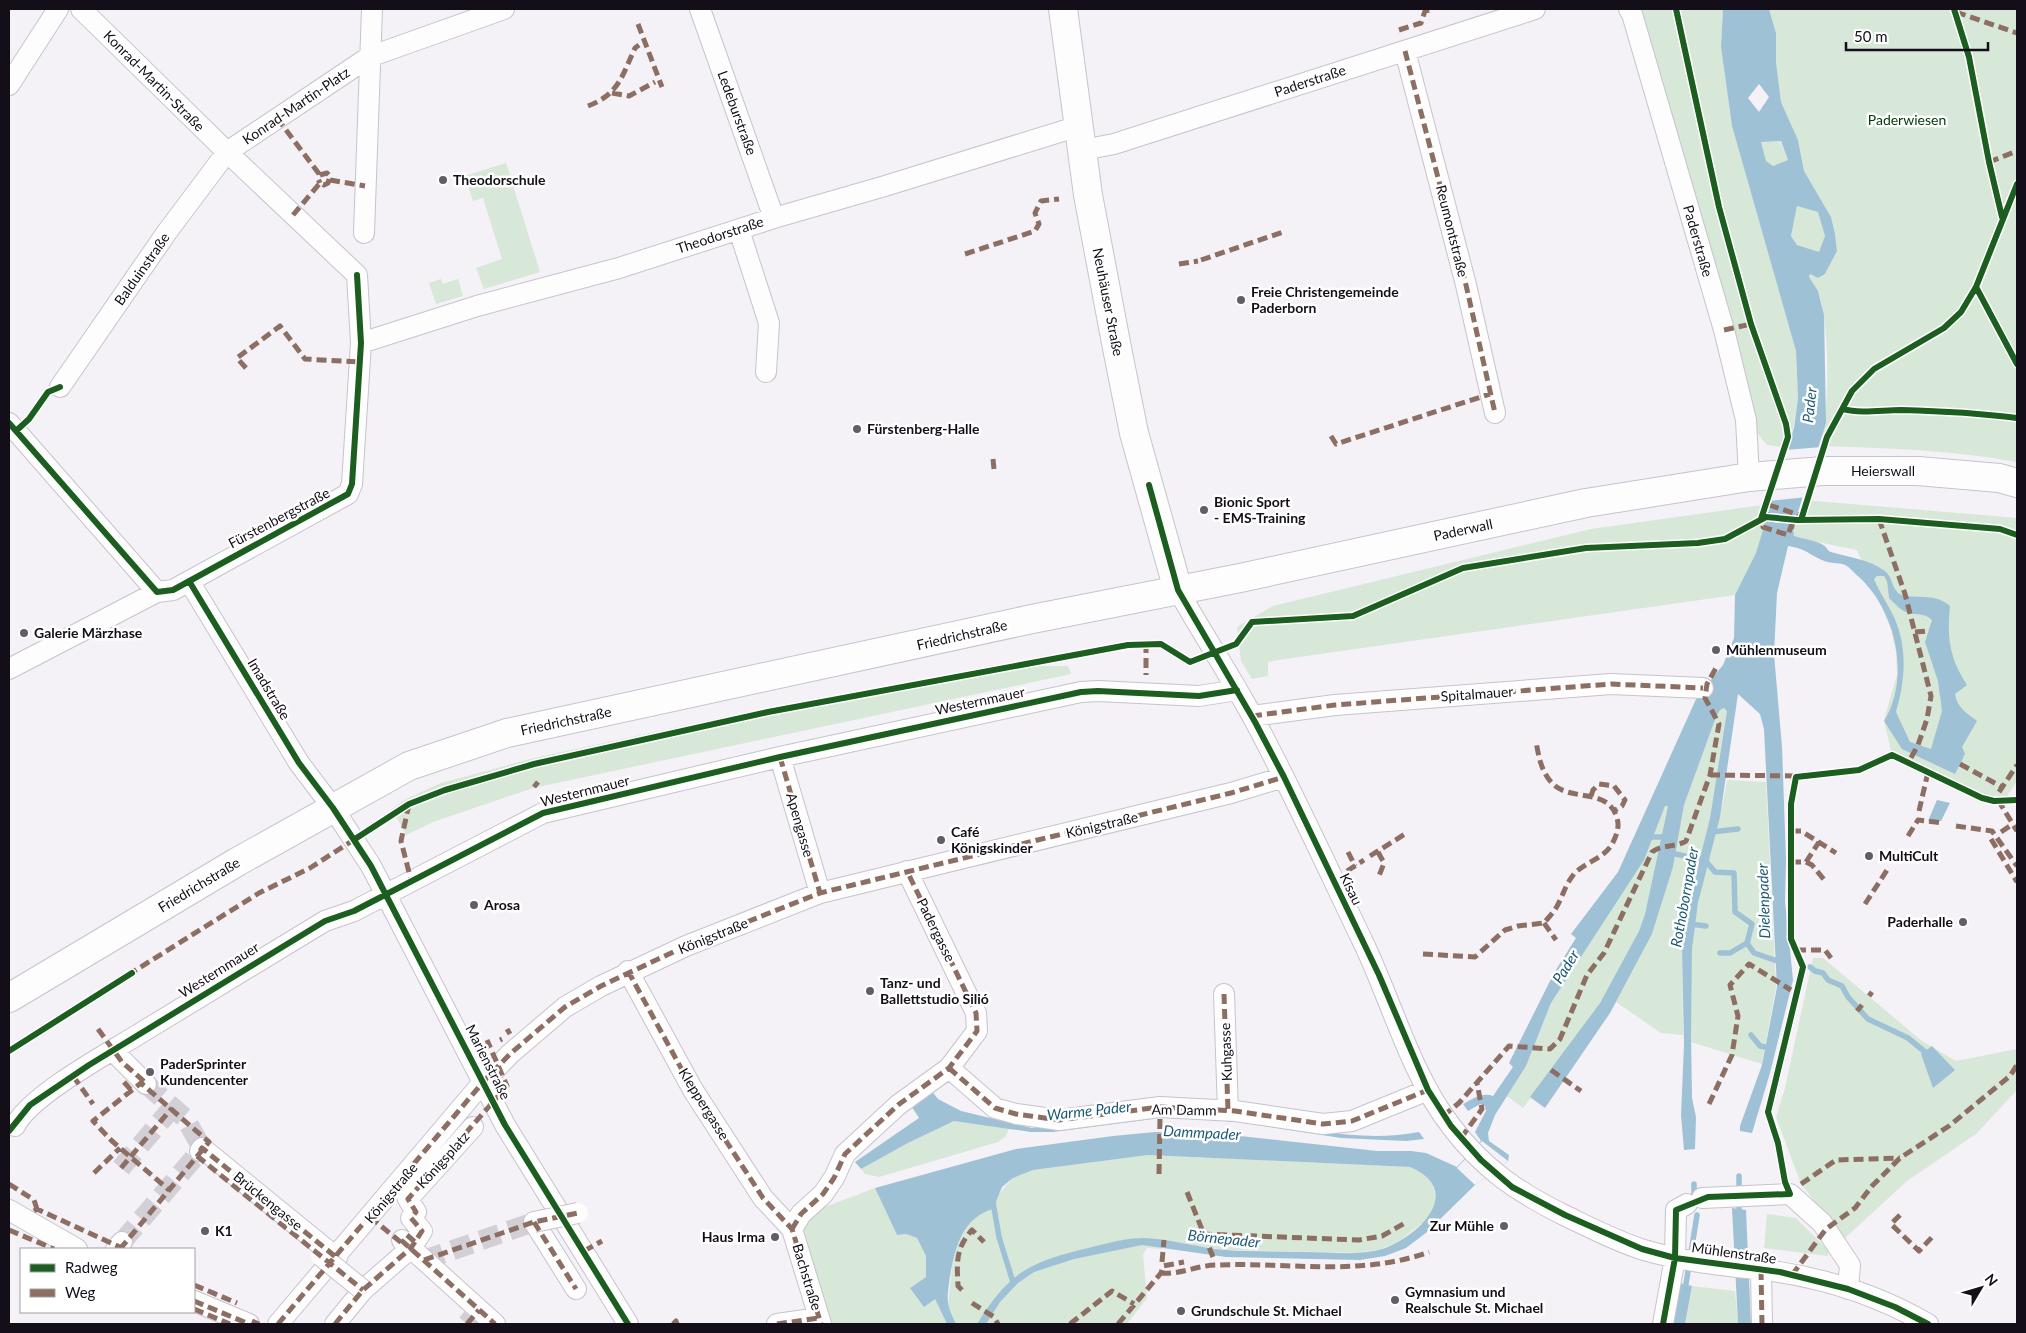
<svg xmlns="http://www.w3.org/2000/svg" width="2026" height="1333" font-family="Lato,sans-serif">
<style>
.green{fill:#d7e7d8}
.water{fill:#9fc1d6;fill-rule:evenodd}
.pier{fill:#f4f1f7}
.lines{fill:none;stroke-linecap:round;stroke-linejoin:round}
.stream{stroke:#9fc1d6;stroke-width:5.5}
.street-tunnel{stroke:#d2cfd6;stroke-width:20;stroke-dasharray:20 10;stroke-linecap:butt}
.street-casing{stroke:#c7c3cc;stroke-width:22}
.secondary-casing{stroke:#c7c3cc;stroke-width:30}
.street{stroke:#fdfdfe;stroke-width:20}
.secondary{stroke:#fdfdfe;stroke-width:28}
.street-bridge-casing{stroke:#c7c3cc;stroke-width:22;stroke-linecap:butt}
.street-bridge{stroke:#fdfdfe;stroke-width:20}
.quiet{stroke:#8d6e63;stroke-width:5;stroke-dasharray:10 5;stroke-linecap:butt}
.cycleway-casing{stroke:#fff;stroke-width:9}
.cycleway{stroke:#1b5e20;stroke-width:6}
.poi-dot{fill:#625d66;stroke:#fff;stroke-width:2}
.labels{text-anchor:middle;stroke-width:5;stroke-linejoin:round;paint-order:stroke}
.street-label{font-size:14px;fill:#130e18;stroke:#fff}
.park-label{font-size:14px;fill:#003906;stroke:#fff}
.poi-label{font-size:14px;font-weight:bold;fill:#130e18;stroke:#fff;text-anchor:start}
.water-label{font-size:15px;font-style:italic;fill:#1c5976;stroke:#fff}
</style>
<rect width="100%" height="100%" fill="#f4f1f7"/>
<path class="green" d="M1639,9H1723L1721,47L1732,126L1796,351L1798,398L1790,448L1767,445L1756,432Z
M1769,9H2017V462C1952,450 1886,448 1820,446C1830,410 1830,330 1819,294C1817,288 1812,283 1809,278L1810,274L1818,278L1825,274L1837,251L1835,234L1831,217L1804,171L1798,140L1781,102L1776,62V33Z
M1780,141L1788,160L1773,166L1766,162L1761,142Z
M506,163L540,272L484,289L476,268L502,259L483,198L473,201L465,176Z
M1797,206L1818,212L1825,236L1820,253L1797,245L1791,236Z
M441,279L443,284L458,279L463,296L436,304L429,283Z
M1803,500L2017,518V781L2007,796H1988L1891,751L1884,720L1897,675L1896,652L1891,629L1857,550L1793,537V528Z
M1770,504L1757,553L1735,595L1278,660L1268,662V676L1252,679L1241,661L1237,627L1273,606L1591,529Z
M1006,666H1068L1071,674L533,788L433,822L406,835L392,809L406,799L441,783L534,758L766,708Z
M1724,708L1727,711L1710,818L1689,902L1682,950L1683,1035L1661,1033L1616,1002L1652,934L1673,867L1684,805L1716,717L1720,710Z
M1727,780L1766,782L1776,987L1762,1064L1691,1042C1688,997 1690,948 1698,904C1706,862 1721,822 1727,780Z
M1665,806H1668L1645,914L1639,931L1600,1003L1523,1108L1507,1096L1526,1066L1551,1003L1643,860Z
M1813,958H1823L1922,1041L1956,1061L2017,1049V1090L1976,1134L1907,1181L1844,1239L1801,1184L1776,1117L1785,1088Z
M954,1121L1009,1128L1006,1136L998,1142L879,1177L865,1174L861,1169L908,1143Z
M1148,1155L1410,1167L1424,1173L1433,1185L1436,1200L1431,1215L1422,1223L1401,1240L1381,1249L1357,1253L1226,1250L1170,1242L1161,1249L1147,1248L1143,1254L1147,1298L1127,1324H956L948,1306L953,1256L960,1238L971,1221L984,1211L1013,1178L1033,1170Z
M875,1188L897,1235L906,1234L917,1238L926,1256V1277L911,1287L935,1299L947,1324H827C821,1303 798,1244 805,1225C807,1219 812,1215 817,1210Z
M1767,1214L1796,1218L1828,1250V1256L1764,1248Z
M1692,1286L1735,1291L1738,1324H1685Z"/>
<path class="water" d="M1723,9H1769L1776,33V62L1781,102L1798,140L1804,171L1831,217L1835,234L1837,251L1825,274L1818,278L1810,274L1809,277L1818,291L1824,315L1826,423L1793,528L1794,536C1802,539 1816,540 1823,545C1827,547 1827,551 1831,552C1851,558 1868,559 1885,571C1893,577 1892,592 1902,595C1919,599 1935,593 1950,606C1947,638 1949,657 1967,685L1955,694C1957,708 1967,713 1977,721L1962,747L1965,754L1955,774L1902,749L1884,721C1911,677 1896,611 1859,577C1855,574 1850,567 1845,565C1838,562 1829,564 1822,560C1806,553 1807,549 1788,546L1777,593L1774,654L1782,747L1786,860L1785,901L1793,980L1770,1073L1752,1133L1740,1131V1126L1762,1065L1777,987L1764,729L1760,714L1738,694L1720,817L1698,903L1692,949L1691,1035L1692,1098L1696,1117L1695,1149L1684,1150L1681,1115L1684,1045L1682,950L1689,902L1710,818L1727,711L1724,708L1720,710L1716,717L1684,805L1673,867L1652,934L1610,1013L1545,1108L1530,1097L1600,1003L1639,931L1645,914L1668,806H1665L1644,860L1551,1003L1526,1066L1495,1115L1488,1133L1489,1141L1509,1155L1508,1161L1475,1185L1427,1232L1406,1248L1385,1256L1360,1260L1226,1257L1142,1245L1074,1259L1034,1272L1018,1283L1000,1302L986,1324H977C1011,1270 1030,1262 1092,1247C1108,1243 1126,1238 1144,1238C1172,1239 1199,1248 1226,1250C1253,1252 1280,1251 1306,1252C1331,1252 1358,1256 1382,1249C1418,1237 1466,1191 1410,1167L1148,1155L1033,1170L1013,1178L1002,1187L993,1209C962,1218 955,1248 950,1276C949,1285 946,1298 949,1307C950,1312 954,1319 956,1324H947L935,1299L924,1307L910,1288L926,1277V1256L917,1238L906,1234L897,1235L875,1188L1016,1149L1113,1136L1155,1132H1203L1377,1151H1411L1426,1153L1457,1167L1481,1141L1475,1132L1486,1111L1485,1106L1480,1104L1468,1111L1463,1104C1473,1099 1482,1092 1493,1096L1513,1067L1509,1063L1554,973L1576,938L1571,934L1618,872L1697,697L1723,665L1734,638L1735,595L1756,553L1794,428L1798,398L1796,351L1732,126L1721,47ZM1759,84L1769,97L1759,112L1748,98ZM1781,141L1788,160L1773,166L1766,161L1761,142ZM1797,206L1818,212L1825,236L1819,252L1797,245L1791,236ZM1877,576H1884L1887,581L1889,598C1895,604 1901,611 1909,613C1918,615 1925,613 1932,620L1925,642L1938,681L1942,711L1931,749L1910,742L1896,712C1905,681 1908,648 1894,617C1888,604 1879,592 1874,579Z
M1937,800L1950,803L1941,821H1928Z
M1932,1046L1955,1070L1933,1088L1921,1054Z
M931,1090L938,1099L961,1111L1032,1128L1152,1116V1119L1053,1132H1031L954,1121L908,1143L861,1169L855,1162L919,1118L910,1104Z
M1168,1113C1185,1114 1202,1114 1218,1115C1285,1122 1351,1145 1419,1132L1424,1139L1406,1141L1341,1138L1219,1119L1169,1118Z
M1732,1208L1746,1210L1751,1324H1738Z
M1680,1283L1692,1286L1685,1324H1673Z"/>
<path class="pier" d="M1822,447L1807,497L1769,501L1786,450Z
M1482,1141L1508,1161L1475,1185L1457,1168Z"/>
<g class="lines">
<path class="stream" d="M1711,832L1738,829
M1646,837H1669
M1670,853L1705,860L1715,872L1734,873L1735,912L1752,924L1747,943L1754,953L1780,962
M1690,924L1706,926
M1720,953H1730L1747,943
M1810,967L1815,971L1823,973L1828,980L1842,986L1848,997L1868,1019L1908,1038L1930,1056
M1751,1035L1760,1046L1770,1048
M1739,1176V1216
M1694,1184V1193
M993,1202L999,1237L1013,1282
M1685,1290L1697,1215"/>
<path class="street-tunnel" d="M146,1084L185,1118L202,1148
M121,1168L172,1108
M122,1242L200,1151
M424,1260L534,1222
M467,1324L472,1318"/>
<defs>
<path id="street" d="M700,9L774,218
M1629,9L1632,14L1724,330L1746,420L1749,477
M1405,51L1466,285L1495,413
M9,85L58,9
M1083,150L1114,144L1535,9
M739,230L769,323L766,372
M364,233L372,9
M361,343L477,306L619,268L774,218L885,186L1079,126
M60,387L167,232L227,152L369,57L504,9
M9,423L157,592
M189,581L299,763L333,808L371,866L505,1125L628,1324
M1178,590C1203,635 1232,678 1256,723C1294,794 1328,869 1363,942C1392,1002 1410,1073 1451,1126C1483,1169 1519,1193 1566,1216C1591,1228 1618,1242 1644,1250C1688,1263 1734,1266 1779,1272C1830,1280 1883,1298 1928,1324
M9,669L157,592L173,590L348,494L352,484L361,343L357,275L227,152L81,9
M1252,716L1335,705L1611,684L1703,688
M780,757L820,893
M628,971L693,1090L763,1198L792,1229L821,1324
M1224,994L1228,1111
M113,1051L146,1084
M949,1068L995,1108L1016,1114L1059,1120L1160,1107L1235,1111L1323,1124L1352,1121L1428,1090
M15,1126C29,1096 109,1053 139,1034C201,996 263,958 325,921L354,911L543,813L780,757L1081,692L1098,691L1199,696L1237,690
M200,1151L202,1148L337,1258
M1702,1198L1790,1194L1822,1223L1850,1265L1848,1289
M9,1210L77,1249
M534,1222L576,1289
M792,1229L801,1214L823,1194L834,1178L845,1154L898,1105L949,1068L977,1031L976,1013L907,871
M402,1240L495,1324
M116,1249L122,1242
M1761,1270L1762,1324
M194,1301L249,1324
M278,1324L484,1081L510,1054L565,1007L601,986L686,946L820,893L1231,793L1284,777
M335,1324L363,1290L411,1248L422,1231L411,1218L416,1212L408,1199L473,1127
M777,1324L819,1318
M1663,1324L1675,1258L1676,1210L1687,1204"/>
<path id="secondary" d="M1063,9L1088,195L1117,348L1134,433L1178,590
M9,998L237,862L409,766L507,733L1032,619L1240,578L1586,503L1749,477L1823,471H1918L1999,478L2017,483"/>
</defs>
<use href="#street" class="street-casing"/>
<use href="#secondary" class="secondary-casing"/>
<use href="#street" class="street"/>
<use href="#secondary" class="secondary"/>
<defs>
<path id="street-bridge" d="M534,1222L578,1213
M321,1256L363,1290"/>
</defs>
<use href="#street-bridge" class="street-bridge-casing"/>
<use href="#street-bridge" class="street-bridge"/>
<path class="quiet" d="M1956,12L2017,33
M638,24L662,87
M1399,30L1421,23L1425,11L1434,9
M1405,51L1466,285L1495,413
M612,93L629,96L655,82
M588,106C619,94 622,76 635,48L639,45
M277,118L320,175
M1989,162L2017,151
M330,180L365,186
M293,215L320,183L324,185L328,183L330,176L327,173L320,175L318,179L320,183
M965,254L1035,231L1039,224L1035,213L1041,201L1059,199
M1201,260L1283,232
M1179,264L1198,261
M1724,330L1751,324
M246,368L237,358L280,326L305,359L360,362
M1331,436L1336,444L1490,394
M993,459L994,469
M1769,505L1799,515L1795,527L1791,526L1788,535L1763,527Z
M1879,519L1905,594L1931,696L1927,719L1918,745L1908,763
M1915,632L1927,631
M1146,643V675
M1252,716L1335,705L1611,684L1703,688
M780,757L820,893
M1960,764L2002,787
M1710,775L1800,776
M534,787L538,782
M1999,792L2017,765
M1591,796L1593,790L1599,784L1614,786L1625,800L1622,806L1614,811
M1998,800L2017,831
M409,804L401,841L411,880
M1919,811L1928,772
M1956,826L1992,831L2017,866
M1791,831H1801L1836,853
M2001,832L2013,824
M1908,836L1918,820L1943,823
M1991,839L2017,882
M1348,852L1355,866
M1378,852L1384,863L1379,876
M1370,856L1405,834
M1791,862H1806L1819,842
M1806,862L1812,865L1826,882
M1347,871L1364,860
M1865,904L1889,867
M1544,923L1556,940
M1796,950H1825L1831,958
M1423,954L1475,957L1505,930L1518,926L1544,923C1548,918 1553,913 1556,908C1563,896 1565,885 1574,874C1584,863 1602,859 1611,846C1616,837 1620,828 1617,818C1608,787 1571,802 1553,784C1541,772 1539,757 1536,742
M628,971L693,1090L763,1198L792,1229L821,1324
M128,975L259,893L310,868L355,839
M1224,994L1228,1111
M1869,996L1872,992
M1857,1011L1862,1005
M98,1029L122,1062L147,1084
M507,1029L510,1034
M500,1040L502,1039
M949,1068L995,1108L1016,1114L1059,1120L1160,1107L1235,1111L1323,1124L1352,1121L1428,1090
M1551,1070L1581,1091
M73,1076L93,1104
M124,1082L131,1090
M1709,1104L1732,1055L1738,1016L1730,985L1749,964L1791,990
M1443,1116L1459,1103L1509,1046L1550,1049L1560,1039L1587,975L1604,953L1652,852C1662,844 1674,848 1686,841L1710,775L1719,724L1705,698L1707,684L1716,668
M1461,1138L1482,1109L1477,1083
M200,1151L202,1148L337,1258
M197,1156L363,1290
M121,1168L172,1108
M94,1173L120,1148
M1159,1174L1160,1118
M9,1184L34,1200L37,1209
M1801,1184L1836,1160L1900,1158
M1187,1192L1213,1257
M34,1211L37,1209L124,1249
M1900,1215L1891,1224L1919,1251L1935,1234
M370,1217L403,1244
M534,1222L576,1289
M792,1229L801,1214L823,1194L834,1178L845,1154L898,1105L949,1068L977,1031L976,1013L907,871
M9,1230L54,1249
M1202,1234L1359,1240L1382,1236L1405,1223
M407,1235L415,1242
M401,1240L495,1324
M120,1249L209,1142L141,1083L93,1121L112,1141L169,1190
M584,1251L602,1241
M424,1260L534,1222L578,1213
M1162,1262L1164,1240
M1761,1270L1762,1324
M1161,1273C1180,1275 1198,1265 1217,1265C1288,1262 1360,1277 1429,1252
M1792,1275L1826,1229L1855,1208L1872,1186L1900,1158L1949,1126L2010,1076L2017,1065
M194,1285L237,1303
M962,1290L958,1286C957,1263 955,1249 972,1230L984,1242
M194,1301L249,1324
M972,1303L994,1317L998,1324
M194,1309L230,1324
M252,1321L259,1324
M278,1324L484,1081L510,1054L565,1007L601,986L686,946L820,893L1231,793L1284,777
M335,1324L363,1290L411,1248L422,1231L411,1218L416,1212L408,1199L507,1086L487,1040
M467,1324L479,1310
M673,1324L676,1321L677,1324
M777,1324L819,1318
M1070,1324L1112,1291L1134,1304
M1118,1324L1161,1273L1163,1266L1184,1262"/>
<defs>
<path id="cycleway" d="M1676,9L1719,207L1751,324L1786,424L1788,437L1761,519
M1954,9L1969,57L1989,162L2002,217
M1976,287L2017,364
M1843,409C1861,414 1882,410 1901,410C1940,411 1978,413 2017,418
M9,423L157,592L173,590L348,494L352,484L361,343L357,275
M16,431L29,419L48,392L60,387
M1149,485L1178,590L1255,722L1284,777L1379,975L1428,1090L1451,1126L1481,1160L1512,1187L1565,1215L1642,1249L1675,1258L1780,1272L1848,1289L1895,1307L1928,1324
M1801,520L1827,437L1852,391L1874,369L1944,328L1961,312L1976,287L2017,184
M189,581L299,763L333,808L371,866L505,1125L628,1324
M355,839L409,804L445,790L534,764L768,712L1128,645L1161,644L1190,662L1236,644L1252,622L1353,616L1463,568L1586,548L1698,543L1725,539L1766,517L1797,520L1879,519L2000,529L2017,535
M9,1051L132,973
M9,1131L30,1105L89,1065L325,921L354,911L543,813L780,757L1081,692L1098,691L1199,696L1237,690
M1663,1324L1675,1258L1676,1210L1708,1197L1790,1194L1785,1182L1778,1143L1768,1112L1803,967L1791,939V804L1796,777L1859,770L1892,755L1982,798L1994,801L2017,800"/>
</defs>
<use href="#cycleway" class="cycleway-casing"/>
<use href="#cycleway" class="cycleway"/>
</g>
<g class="poi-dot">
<circle cx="443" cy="180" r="5"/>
<circle cx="1241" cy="300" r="5"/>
<circle cx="857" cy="429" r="5"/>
<circle cx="1204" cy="510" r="5"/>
<circle cx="24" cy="633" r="5"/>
<circle cx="1716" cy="650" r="5"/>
<circle cx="941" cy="840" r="5"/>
<circle cx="1869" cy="856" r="5"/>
<circle cx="474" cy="905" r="5"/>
<circle cx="1963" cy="922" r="5"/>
<circle cx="870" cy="991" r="5"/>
<circle cx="150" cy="1072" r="5"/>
<circle cx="1504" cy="1226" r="5"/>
<circle cx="205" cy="1231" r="5"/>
<circle cx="775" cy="1237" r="5"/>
<circle cx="1395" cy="1300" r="5"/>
<circle cx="1181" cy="1311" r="5"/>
</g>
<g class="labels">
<g class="street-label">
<text transform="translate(154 81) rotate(45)" y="5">Konrad-Martin-Straße</text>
<text transform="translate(1310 81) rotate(-18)" y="5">Paderstraße</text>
<text transform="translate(296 106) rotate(-34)" y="5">Konrad-Martin-Platz</text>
<text transform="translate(737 113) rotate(70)" y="5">Ledeburstraße</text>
<text transform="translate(1452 231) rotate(76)" y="5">Reumontstraße</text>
<text transform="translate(720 235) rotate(-18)" y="5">Theodorstraße</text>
<text transform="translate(1698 241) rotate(74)" y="5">Paderstraße</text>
<text transform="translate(142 269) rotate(-55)" y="5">Balduinstraße</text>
<text transform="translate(1108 302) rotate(79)" y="5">Neuhäuser Straße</text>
<text x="1883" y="476">Heierswall</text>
<text transform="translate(279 518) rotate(-28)" y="5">Fürstenbergstraße</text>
<text transform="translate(1463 530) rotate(-12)" y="5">Paderwall</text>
<text transform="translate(962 635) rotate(-13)" y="5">Friedrichstraße</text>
<text transform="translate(269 689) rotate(59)" y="5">Imadstraße</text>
<text transform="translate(1477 694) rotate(-4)" y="5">Spitalmauer</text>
<text transform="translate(980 701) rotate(-12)" y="5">Westernmauer</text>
<text transform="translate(566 721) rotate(-12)" y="5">Friedrichstraße</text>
<text transform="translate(585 791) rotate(-14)" y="5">Westernmauer</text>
<text transform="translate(800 825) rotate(74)" y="5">Apengasse</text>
<text transform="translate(1102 825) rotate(-13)" y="5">Königstraße</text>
<text transform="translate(199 885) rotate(-31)" y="5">Friedrichstraße</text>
<text transform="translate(1351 889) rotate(64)" y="5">Kisau</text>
<text transform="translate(936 930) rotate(64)" y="5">Padergasse</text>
<text transform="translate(713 936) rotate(-22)" y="5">Königstraße</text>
<text transform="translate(219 970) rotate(-32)" y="5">Westernmauer</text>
<text transform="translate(1226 1052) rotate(-92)" y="5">Kuhgasse</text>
<text transform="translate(488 1062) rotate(63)" y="5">Marienstraße</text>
<text transform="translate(704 1104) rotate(58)" y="5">Kleppergasse</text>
<text transform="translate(1184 1110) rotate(1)" y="5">Am Damm</text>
<text transform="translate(443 1160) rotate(-48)" y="5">Königsplatz</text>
<text transform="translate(391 1193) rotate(-50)" y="5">Königstraße</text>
<text transform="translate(268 1201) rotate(39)" y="5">Brückengasse</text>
<text transform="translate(1734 1253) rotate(8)" y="5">Mühlenstraße</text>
<text transform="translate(807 1277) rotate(73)" y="5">Bachstraße</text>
</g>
<g class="park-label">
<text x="1907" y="125">Paderwiesen</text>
</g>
<g class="poi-label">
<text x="453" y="185">Theodorschule</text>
<text x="1251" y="297">Freie Christengemeinde<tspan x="1251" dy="16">Paderborn</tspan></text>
<text x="867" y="434">Fürstenberg-Halle</text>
<text x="1214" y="507">Bionic Sport<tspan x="1214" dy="16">- EMS-Training</tspan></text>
<text x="34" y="638">Galerie Märzhase</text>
<text x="1726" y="655">Mühlenmuseum</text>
<text x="951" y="837">Café<tspan x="951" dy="16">Königskinder</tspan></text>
<text x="1879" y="861">MultiCult</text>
<text x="484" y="910">Arosa</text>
<text x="1953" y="927" text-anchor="end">Paderhalle</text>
<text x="880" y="988">Tanz- und<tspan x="880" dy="16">Ballettstudio Silió</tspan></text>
<text x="160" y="1069">PaderSprinter<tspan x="160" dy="16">Kundencenter</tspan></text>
<text x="1494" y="1231" text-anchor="end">Zur Mühle</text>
<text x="215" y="1236">K1</text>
<text x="765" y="1242" text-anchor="end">Haus Irma</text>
<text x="1405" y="1297">Gymnasium und<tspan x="1405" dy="16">Realschule St. Michael</tspan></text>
<text x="1191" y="1316">Grundschule St. Michael</text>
</g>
<g class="water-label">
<text transform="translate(1810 405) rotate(-84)" y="5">Pader</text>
<text transform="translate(1685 897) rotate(-80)" y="5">Rothobornpader</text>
<text transform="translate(1764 901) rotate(-92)" y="5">Dielenpader</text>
<text transform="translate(1566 967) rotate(-58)" y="5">Pader</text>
<text transform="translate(1089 1111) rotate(-6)" y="5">Warme Pader</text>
<text transform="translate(1202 1133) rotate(3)" y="5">Dammpader</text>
<text transform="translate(1224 1239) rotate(6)" y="5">Börnepader</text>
</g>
</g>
<rect width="2026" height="1333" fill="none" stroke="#130e18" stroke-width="20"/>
<rect x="20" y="1248" width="175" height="65" fill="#ffffff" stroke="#a19fa3"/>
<rect x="30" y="1264" width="25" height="8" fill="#1b5e20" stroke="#a19fa3"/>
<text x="65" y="1273" font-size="15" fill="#130e18">Radweg</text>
<rect x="30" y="1289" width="25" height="8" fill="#8d6e63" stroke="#a19fa3"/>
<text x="65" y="1298" font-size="15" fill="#130e18">Weg</text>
<g transform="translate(1981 1288) rotate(52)" stroke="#ffffff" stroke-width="4" paint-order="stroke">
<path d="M0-4L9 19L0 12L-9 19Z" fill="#130e18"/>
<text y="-8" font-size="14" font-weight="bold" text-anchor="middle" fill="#130e18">N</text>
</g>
<path d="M1846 42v8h142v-8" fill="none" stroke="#130e18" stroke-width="2.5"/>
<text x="1854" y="42" font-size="15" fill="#130e18" stroke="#ffffff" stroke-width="4" paint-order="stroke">50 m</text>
</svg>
